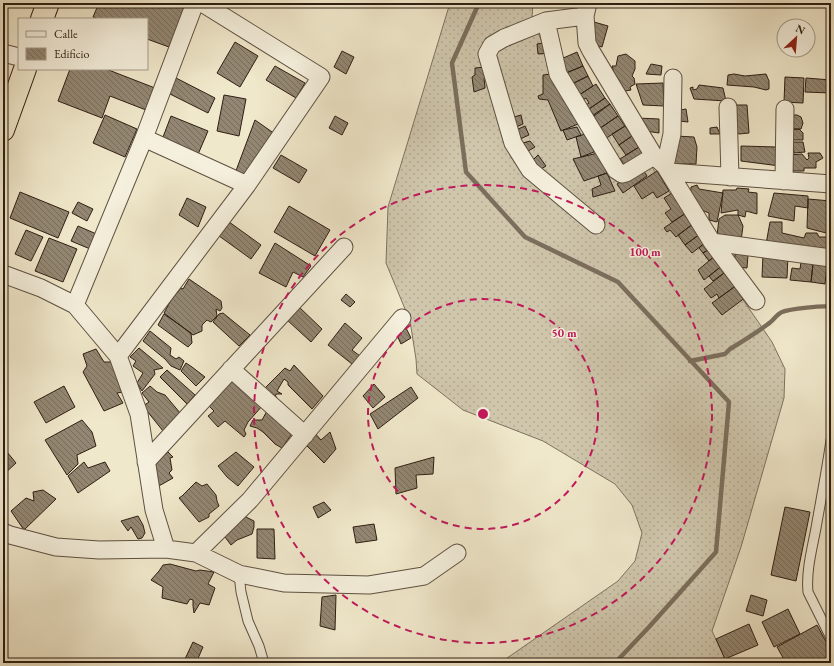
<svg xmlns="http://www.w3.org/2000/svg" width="834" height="666" font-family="'EB Garamond',serif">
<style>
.grass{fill:url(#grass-dots);stroke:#7e7260}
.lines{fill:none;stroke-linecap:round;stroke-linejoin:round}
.stream{stroke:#7b6e5c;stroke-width:4.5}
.building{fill:url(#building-back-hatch);stroke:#2e1e13}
.service-casing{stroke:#5e5041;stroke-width:11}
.minor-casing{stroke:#5e5041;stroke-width:19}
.trunk-casing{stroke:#2e1e13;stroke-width:24}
.service{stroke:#f5f0dd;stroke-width:9}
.minor{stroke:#f5f0dd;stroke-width:17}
.trunk{stroke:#f0e8cb;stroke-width:22}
.ring{fill:none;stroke:#c2185b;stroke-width:2;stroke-dasharray:7 5}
.centre{fill:#c2185b;stroke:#f5f0dd;stroke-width:2}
.ring-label{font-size:12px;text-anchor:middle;font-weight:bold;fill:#c2185b;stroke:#f5f0dd;stroke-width:3;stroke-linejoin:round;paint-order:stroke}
</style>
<defs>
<pattern id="grass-dots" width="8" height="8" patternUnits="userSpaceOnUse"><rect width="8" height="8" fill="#cfc6ac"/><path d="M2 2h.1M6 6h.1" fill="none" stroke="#b2aa93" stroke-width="1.8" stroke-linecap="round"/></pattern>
<pattern id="building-back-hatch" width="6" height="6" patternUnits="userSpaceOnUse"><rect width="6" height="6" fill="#938773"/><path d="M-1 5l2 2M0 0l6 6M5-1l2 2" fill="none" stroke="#786e5d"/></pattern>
</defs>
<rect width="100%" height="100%" fill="#f0e8cb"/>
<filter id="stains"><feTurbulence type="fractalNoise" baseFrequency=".005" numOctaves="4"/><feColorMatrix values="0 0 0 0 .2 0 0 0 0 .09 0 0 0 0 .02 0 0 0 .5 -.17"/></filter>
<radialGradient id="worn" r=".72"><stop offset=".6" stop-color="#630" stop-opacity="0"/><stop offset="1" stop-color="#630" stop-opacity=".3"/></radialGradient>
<path class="grass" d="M450,3H533L532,17L554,73L623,125L772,342L785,369L784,398L741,547L712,631L727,663H500L618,581L635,561L642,533L632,505L615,484L543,441L463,410L417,374L416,359L410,321L386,263L388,207Z"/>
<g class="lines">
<path class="stream" d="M479,3L452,63L466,172L525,237L618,282L729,402L716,552L649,627L615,663
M690,361L725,354L730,349C743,341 756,333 768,324C773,321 777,314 782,312C789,309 825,305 831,307"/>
</g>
<path class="building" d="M99,3H187L169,47L147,39V19H98L93,17Z
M566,3H580L579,6L566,4Z
M594,22L608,26L602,47L588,43Z
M235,42L258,56L240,87L217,73Z
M549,42L552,53L538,54L537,44Z
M342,51L354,57L346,74L334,67Z
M577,52L583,66L561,75V59Z
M626,54L635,61V69L632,76L634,78L635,84L630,87L631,90L619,92L612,66H616L618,56Z
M651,64L662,66L661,75L646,74Z
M275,66L305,83L296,98L266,80Z
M583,66L588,76L570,85L564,74Z
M486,67L489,78H484L485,88L474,92L472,77L475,75V68Z
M70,69H106L155,88L146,110L110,96L102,118L58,101Z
M552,74L566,93L572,114H577L578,124L561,131L548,100L539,99L538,96L543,94V75Z
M734,74L745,76L766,74L769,81V89L766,90L754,87L727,85L728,75Z
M588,76L593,86L576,97L570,85Z
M785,77L804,78L803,103L784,102Z
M176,78L215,98L208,113L168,93Z
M806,78L831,80V93L805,92Z
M663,83L664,106L643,105L636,84Z
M596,84L605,98L586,111L583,107L589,103L586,98L580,102L576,97Z
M699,85L723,88L726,101L694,99L690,88L693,87V90L697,89Z
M224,95L246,99L239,136L217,131Z
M605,98L610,104L594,116L592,113L589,116L586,111Z
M610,104L618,116L596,131L587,119Z
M733,105H747L749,133L739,134L734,131Z
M686,109L688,122L679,121L680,110Z
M105,115L137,129L125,157L93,143Z
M521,115L523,124L516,127L514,117Z
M787,115H797L801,117L803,123L801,129H787Z
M171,116L208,131L196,159L160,145Z
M335,116L348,123L342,135L329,128Z
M618,116L625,126L602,141L596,131Z
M637,118L659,119V133L639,130Z
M255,120L275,134L245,179L234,176Z
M525,126L529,135L520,139L516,130Z
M625,126L632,136L619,145L612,134Z
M577,127L581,135L567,140L563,130Z
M717,127L720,134H710V128Z
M799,129L803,133V140H792L787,130Z
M588,133L594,152L581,157L576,137Z
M632,136L639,147L626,155L619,145Z
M676,136L694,137L697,147L696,164H674Z
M530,141L535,147L528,151L523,143Z
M793,142H803L805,152L794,153Z
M741,146L776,147L780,166L741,161Z
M639,147L647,158L628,170L620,159Z
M598,153L607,173L584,181L573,159Z
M808,153H820L823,158L816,162V168H804V171H787L788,155L802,154L807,160L809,158Z
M281,155L307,170L299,183L273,168Z
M538,155L546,166L538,171L531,162Z
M641,167L647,176L623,193L617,184Z
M657,171L669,191L657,198L653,192L642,199L634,186Z
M607,173L615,191L593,197L592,189L601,185L598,176Z
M697,185L699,189L723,193L717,222L709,220V213L704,211L698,206L690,203L691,187Z
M737,188L749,189L748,192L757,193V214L746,211L745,217L738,215V210L721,213L723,190H736Z
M20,192L69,212L58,238L10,218Z
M672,193L686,213L672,222L665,213L671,209L664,198Z
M774,193L808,196V208L795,206L794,221L768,216Z
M187,198L206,207L198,227L179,215Z
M808,199L831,201V226L830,234L807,228Z
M78,202L93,209L87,221L72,213Z
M289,206L330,230L315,256L274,232Z
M686,213L693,224L676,237L670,230L667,232L664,228Z
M725,215H738L743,226L741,241L717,235L719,219Z
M225,219L261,245L251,259L215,233Z
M770,222H782V233L804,238L806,233H817L819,237H828L827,255L766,244Z
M693,224L700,234L685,245L678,235Z
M78,226L101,236L95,251L71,241Z
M26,230L43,237L31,261L15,254Z
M700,234L706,242L692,253L685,245Z
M49,238L77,249L63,282L35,271Z
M706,242L711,248L703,253L699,248Z
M275,243L311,266L303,277L293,272L286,287L259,273Z
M711,248L716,255L709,261L703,253Z
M735,254L748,255L747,268L734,267Z
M763,254L788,255L787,278L762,277Z
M716,255L723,265L704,280L698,270Z
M801,262L813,264L811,282L790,280L792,268L800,269Z
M813,264L827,265L825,284L811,282Z
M723,265L728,270L713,281L709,276Z
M728,270L737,285L719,298L717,294L711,298L704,289Z
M189,279L221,301L222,308L220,311L216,309L217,316L211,322L207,320L202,325V331L193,335L164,313L171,300L181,288L183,289Z
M737,285L746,297L722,315L712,303Z
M346,294L355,302L350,307L341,300Z
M298,306L322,329L311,342L286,319Z
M223,313L250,335L239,346L213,322L219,314Z
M164,314L191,333L192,343L188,347L158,325Z
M345,323L362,338L352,350L360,356L352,364L328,345Z
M405,326L411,338L401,344L395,331Z
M150,331L171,348L170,355L176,359L179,357L184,361L180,370L171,366L165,359L143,341Z
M139,348L163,368L154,370L155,374L142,391L137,383L143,373L133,366L136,361L130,357Z
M96,349L104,362H112L123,392L117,393L123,403L104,411L83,372L87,366L83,354Z
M186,363L192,367L205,377L196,386L181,371Z
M294,365L323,396L312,409L288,385V382L284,379L277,391L282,394H277L275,395L277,398L272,400L263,390L285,368L290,371Z
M167,370L195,395L187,404L160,377Z
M232,377L263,405L248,422L244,430L246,434L244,437L225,421L218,427L208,416L214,411L207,404Z
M374,384L385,397L373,408L363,396Z
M64,386L75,407L46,423L34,402Z
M150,386L157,392L165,395L181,414L163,431L143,406L149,402L142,393Z
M411,387L418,398L378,429L370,414Z
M267,411L272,412V418L281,417L293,432L282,448L275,444L263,432L257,428L250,426L253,420H262Z
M82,420L92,432L96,446L77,455L78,464L67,475L45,440Z
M313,431L321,440L330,432L336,449L324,463L303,442Z
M3,452H7L16,463L3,475Z
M168,452L173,457L170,458L172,470L169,473L173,478L157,487L149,468Z
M236,452L254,467L238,486L227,477L218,466Z
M434,457L433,474L416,475L417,488L396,494L395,468Z
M84,462L88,468L105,462L110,471L78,493L68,476Z
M196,482L202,486L207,484L216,495L217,501L219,506L209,514V517L199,522L179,498L182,496Z
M43,490L56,499L24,530L11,511L26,498L34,501L33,492Z
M324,502L331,510L318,518L313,507Z
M785,507L810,512L796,581L771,575Z
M242,515L254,521V527L252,534L237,540L231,545L222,533Z
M138,516L143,525L145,533L142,538L138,539L131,527L128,531L121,521Z
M374,524L377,540L356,543L353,527Z
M257,529H274L275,559L257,558Z
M170,564L196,571L200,570L214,572L208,584L215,588L209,605L200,603L194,613L193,606V600L190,599L187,604L162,598L163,587L151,580L159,571L163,565Z
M336,595L335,630L320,626L322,597Z
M751,595L767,600L763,616L746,611Z
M788,609L800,634L774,647L762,622Z
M749,624L758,645L725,659L716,639Z
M817,625L831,651V663H786L777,647Z
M193,642L203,647L196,663L185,659Z"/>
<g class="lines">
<defs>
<path id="service" d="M831,440C827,469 821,499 816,528C812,549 806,571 808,592L831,638
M239,574L241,592L248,621L259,646L264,663"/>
<path id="minor" d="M588,3L585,16L587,43L591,51L654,156L665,166L712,242L756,301
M585,16L546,21L504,38L492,45L487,54L513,143L530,170L596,225
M546,21L558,74L616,170L622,174L626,173L654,156
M3,53L19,57
M728,107L730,177
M144,138L247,185
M665,166L672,134L673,78
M669,172L831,184
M784,181L785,109
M712,242L831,258
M3,274L41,288L75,305L118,356L139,414L154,510L166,549
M75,305L144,138L195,3
M118,356L247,185L321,77L202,3
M231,369L305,435
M146,462L344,247
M3,532L10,535L56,547L99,550L166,549L196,553L239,574L284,583L369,585L424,576L457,553
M196,553L250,500L402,318"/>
<path id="trunk" d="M42,19L48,3
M3,130L25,69"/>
</defs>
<use href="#service" class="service-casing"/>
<use href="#minor" class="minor-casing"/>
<use href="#trunk" class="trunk-casing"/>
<use href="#service" class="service"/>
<use href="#minor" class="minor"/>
<use href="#trunk" class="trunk"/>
</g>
<g class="ring">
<circle cx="483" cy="414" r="115"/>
<circle cx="483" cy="414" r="229"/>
</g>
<circle cx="483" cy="414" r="6" class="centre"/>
<g class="ring-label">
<text x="645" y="256">100 m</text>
<text x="564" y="337">50 m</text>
</g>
<rect width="834" height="666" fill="none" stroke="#f0e8cb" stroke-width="16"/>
<rect x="4" y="4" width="826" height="658" fill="none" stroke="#2e1e13" stroke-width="2"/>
<rect x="8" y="8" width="818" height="650" fill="none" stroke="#2e1e13"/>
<rect x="18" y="18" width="130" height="52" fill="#f5f0dd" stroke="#a59c8c"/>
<rect x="26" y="31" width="20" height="6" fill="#f5f0dd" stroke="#a59c8c"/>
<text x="54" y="38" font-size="12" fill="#2e1e13">Calle</text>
<rect x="26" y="48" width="20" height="12" fill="url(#building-back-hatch)" stroke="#a59c8c"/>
<text x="54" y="58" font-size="12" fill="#2e1e13">Edificio</text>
<g transform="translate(796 38) rotate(26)"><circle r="19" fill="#f5f0dd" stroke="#a59c8c"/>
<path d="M0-3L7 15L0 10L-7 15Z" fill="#8f2418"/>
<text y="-6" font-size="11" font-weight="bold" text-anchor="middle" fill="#2e1e13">N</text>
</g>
<rect width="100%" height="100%" filter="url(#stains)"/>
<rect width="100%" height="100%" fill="url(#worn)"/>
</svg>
